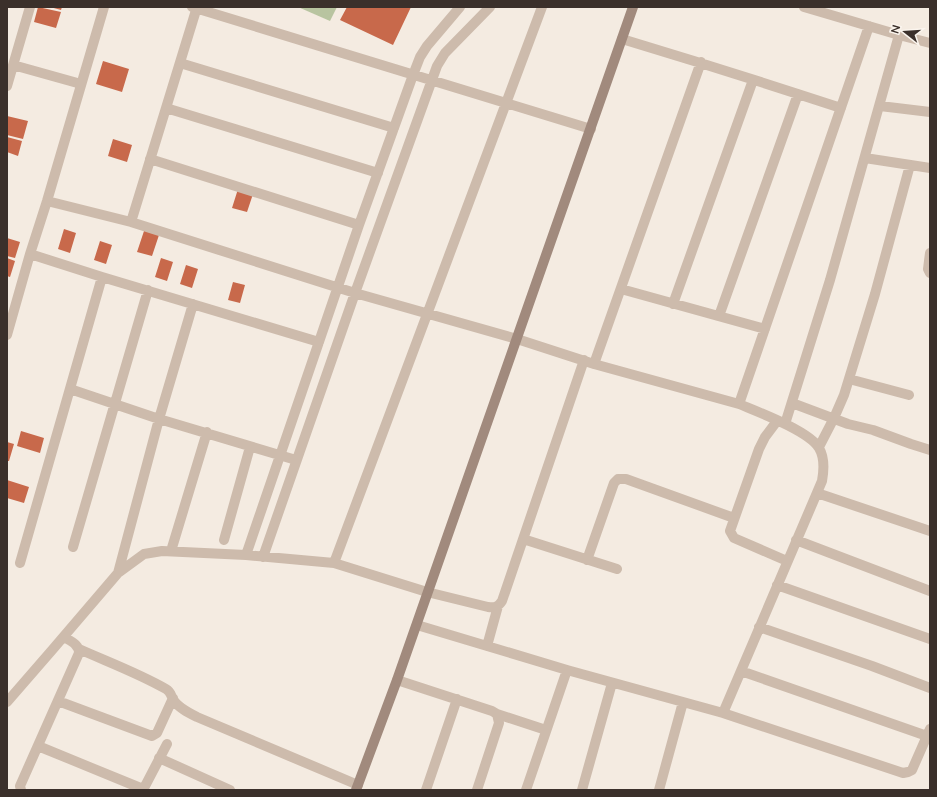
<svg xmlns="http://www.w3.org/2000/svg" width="937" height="797" font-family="Mulish,sans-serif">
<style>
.green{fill:#b8c4a0}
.building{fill:#c8694b}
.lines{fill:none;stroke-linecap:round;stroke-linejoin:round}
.street{stroke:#cdbbac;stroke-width:10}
.secondary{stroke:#a18a7d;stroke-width:10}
</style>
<rect width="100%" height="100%" fill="#f4ebe1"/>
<path class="green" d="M298,7H337L330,21Z"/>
<path class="building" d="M38,7L61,12L56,28L34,22Z
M50,7H62L61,10Z
M347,7H411L393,45L340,20Z
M103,61L129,69L122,92L96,84Z
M7,116L28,121L23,139L7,135Z
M7,137L22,141L18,156L7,152Z
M113,139L132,145L127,162L108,156Z
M238,189L253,194L247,212L232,208Z
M145,228L160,232L152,256L137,252Z
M64,229L76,233L70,253L58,249Z
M7,238L20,242L15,258L7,256Z
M100,241L112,245L106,264L94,260Z
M7,258L15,261L10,277L7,276Z
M161,258L173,262L167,281L155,277Z
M186,265L198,269L192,288L180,284Z
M233,282L245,285L240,303L228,300Z
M21,431L44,438L40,453L17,446Z
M7,442L14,444L9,461H7Z
M7,480L29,487L24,503L7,498Z"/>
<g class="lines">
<path class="street" d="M192,7L591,129
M542,7L334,563L427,592L488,607C495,608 498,607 502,601L584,360
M804,7L899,35L930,43
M622,39C695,61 768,84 841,108
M180,63L394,128
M13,65L81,84
M7,86L30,7
M880,106L930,112
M166,108L378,173
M865,158L930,168
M150,159L359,225
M47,201L131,222L355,293L517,339L594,364L739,404L869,26
M131,222L197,7
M930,253L928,269L930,273
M30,254L102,277L319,342
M621,289L765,329
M673,304L753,80
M719,316L798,94
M7,335L30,254L47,201L104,7
M594,364L701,62
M849,379L909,395
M70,389L159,419L296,460
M792,403L848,424L873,430L911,444L930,450
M777,421L765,437L759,449L730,531L734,538L787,561
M785,424L830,280L899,35
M819,447L834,418L844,395L875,294L910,165
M817,493L930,531
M523,539L617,569
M224,540L250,447
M796,540L930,591
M73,547L148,290
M171,551L207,432
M246,555L359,225L413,75L420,57L427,46L460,7
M263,557L355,293L437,66L445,53L490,7
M587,560L614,483L618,479H626L734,518
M20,563L102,277
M118,573L159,419L193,304
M777,585L930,639
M417,625L567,670L723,713L903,773L908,772L912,770L930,729
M759,627L872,666L930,688
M487,646L498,606
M79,649C108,662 138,673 166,689C171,692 170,694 173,699C177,707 189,713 197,717L358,785
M741,671L927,736
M397,680L492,711L497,714L499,723L477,790
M58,701L152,736L157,733L173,698
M7,702L53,649L118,573L144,554L162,551L246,555L334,563
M723,713L822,481C824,470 825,458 819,448C809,431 758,412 739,404
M497,714L546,730
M38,746L143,789
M159,758L230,790
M21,790L20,786L79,653C79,644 70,641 64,637
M143,790L167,744
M426,790L457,699
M526,790L567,670
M582,790L612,683
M659,790L683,702"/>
<path class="secondary" d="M356,790L397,680L633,7"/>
</g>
<rect width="937" height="797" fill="none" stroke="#3b302b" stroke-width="16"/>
<g transform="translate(905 32) rotate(287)" stroke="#fbf5ee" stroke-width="3" paint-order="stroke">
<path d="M0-3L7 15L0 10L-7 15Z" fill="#3b302b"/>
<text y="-6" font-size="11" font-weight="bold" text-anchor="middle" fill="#3b302b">N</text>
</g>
</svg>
